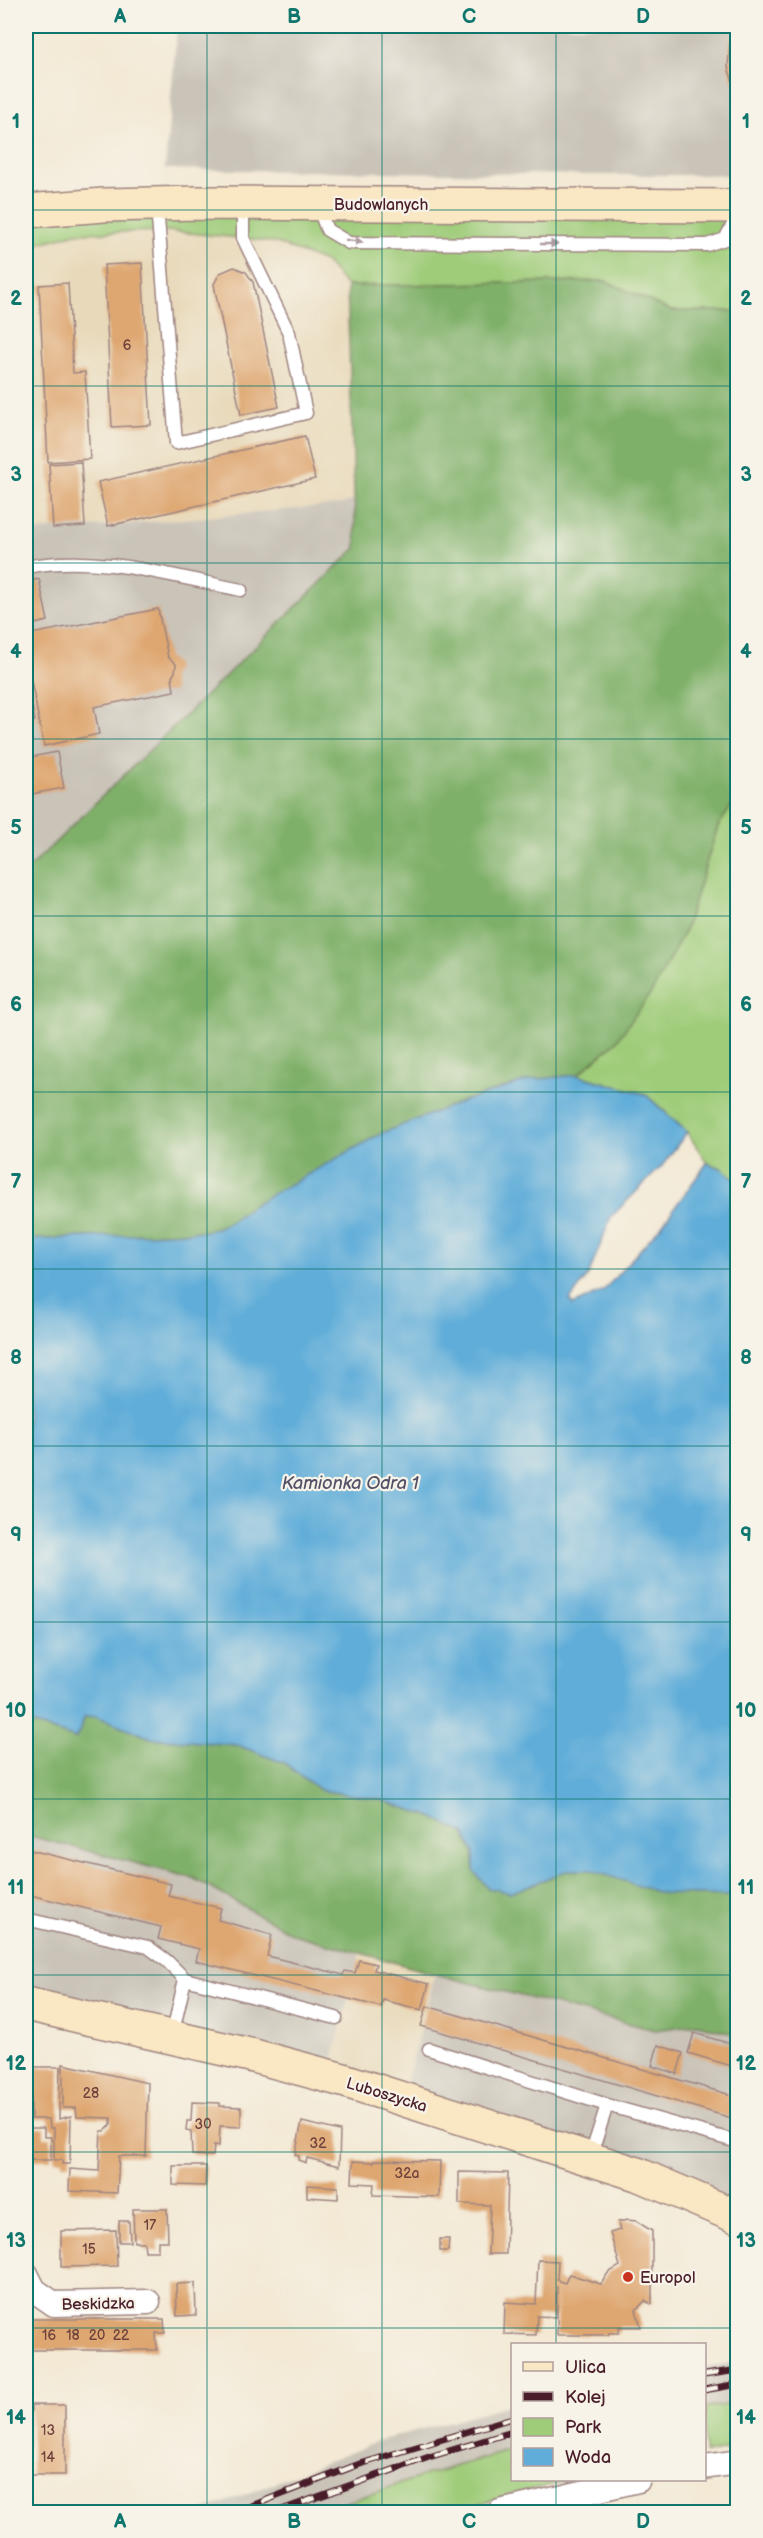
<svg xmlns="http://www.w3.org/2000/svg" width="763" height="2538" font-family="'Balsamiq Sans',sans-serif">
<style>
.built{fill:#e8d9ba}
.industrial{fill:#c9c3b8}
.green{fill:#9fcc79;stroke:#747652;stroke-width:1.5}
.forest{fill:#7fb069;stroke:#64684a;stroke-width:1.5}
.water{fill:#60add9;stroke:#556682;stroke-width:1.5}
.building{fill:#dea66f}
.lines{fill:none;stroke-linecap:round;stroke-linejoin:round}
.lane-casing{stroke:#9e8480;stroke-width:15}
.street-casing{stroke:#9e8480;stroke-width:27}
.secondary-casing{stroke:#9e8480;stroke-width:36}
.lane{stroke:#fff;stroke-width:12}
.street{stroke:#fff;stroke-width:24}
.secondary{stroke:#fae7c3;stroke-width:33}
.rail-casing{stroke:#4a1f2b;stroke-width:7}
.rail{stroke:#f7f3e8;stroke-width:4.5;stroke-dasharray:14;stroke-linecap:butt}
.oneway{fill:#ae9aa0}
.grid{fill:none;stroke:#0f766e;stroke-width:1.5;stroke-opacity:0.55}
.poi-dot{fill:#c8321e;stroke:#f7f3e8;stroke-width:2}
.labels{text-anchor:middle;stroke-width:4.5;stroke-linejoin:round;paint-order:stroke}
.number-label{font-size:14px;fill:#6f413c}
.street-label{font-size:16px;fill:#4a1f2b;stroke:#f7f3e8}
.poi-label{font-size:16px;fill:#4a1f2b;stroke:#f7f3e8;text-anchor:start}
.water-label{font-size:18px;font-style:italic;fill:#525168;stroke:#f7f3e8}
.neatline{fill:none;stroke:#0f766e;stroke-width:2}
.grid-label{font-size:20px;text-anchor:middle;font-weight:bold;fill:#0f766e}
</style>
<rect width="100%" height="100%" fill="#f7f3e8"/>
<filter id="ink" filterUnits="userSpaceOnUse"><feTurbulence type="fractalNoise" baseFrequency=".0167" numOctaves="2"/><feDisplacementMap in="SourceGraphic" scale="12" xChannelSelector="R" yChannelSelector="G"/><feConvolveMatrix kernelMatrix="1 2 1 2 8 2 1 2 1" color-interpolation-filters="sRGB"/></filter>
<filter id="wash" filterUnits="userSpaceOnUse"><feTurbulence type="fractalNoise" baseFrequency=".008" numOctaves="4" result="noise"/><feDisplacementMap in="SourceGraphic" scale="24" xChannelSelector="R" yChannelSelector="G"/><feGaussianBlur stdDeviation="1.35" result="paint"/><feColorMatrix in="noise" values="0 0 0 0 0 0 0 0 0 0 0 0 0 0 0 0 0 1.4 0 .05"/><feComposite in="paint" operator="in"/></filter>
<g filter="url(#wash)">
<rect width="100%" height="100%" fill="#f3e9d5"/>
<path class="built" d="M169,231L277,243L325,262L347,286L354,500L338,505L108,526L53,528L26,534V247L76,233Z
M360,1954L435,1974L402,2098L328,2076Z"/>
<path class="industrial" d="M177,26H737V175H589L165,169Z
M354,500L356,548L26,871V534L53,528L108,526L338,505Z
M26,1835L193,1878L293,1934L360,1954L328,2076L26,2004Z
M435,1974L655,2030L698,2024L737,2035V2217L402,2098Z
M737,2362V2403L705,2408V2367Z
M512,2404V2450L428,2474L319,2512H201L382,2440Z"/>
<path class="green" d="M737,206V311H671L606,281L347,286L325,262L277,243L251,239L169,231L76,233L26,247V211Z
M737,798V1181L721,1168L707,1163L687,1132L645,1094L577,1075L616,1042L685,930L718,826Z
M737,2403V2448L705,2454V2408Z
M512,2450V2480H572L509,2495L458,2512H319L428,2474Z"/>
<path class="forest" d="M606,281L671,311H737V798L718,826L685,930L653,990L616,1042L577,1075L530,1080L464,1101L258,1202L228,1223L208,1231L26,1240V871L356,548L347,286Z
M96,1716L151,1738L237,1745L284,1763L320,1790L378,1799L430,1816L464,1833L474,1853V1871L510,1893L568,1870H591L621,1878L717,1895L737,1896V2035L698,2024L655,2030L435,1974L293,1934L193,1878L26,1835V1722L76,1738L81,1730L84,1717Z"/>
<path class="water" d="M577,1075L645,1094L687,1132L662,1166L611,1217L589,1274L570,1300L573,1305L603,1291L662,1225L707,1163L721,1168L737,1181V1896L663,1894L591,1870H568L510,1893L488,1888L474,1871V1853L464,1833L430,1816L378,1799L320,1790L284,1763L237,1745L151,1738L96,1716L84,1717L81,1730L76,1738L26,1722V1240L208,1231L228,1223L258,1202L382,1133L464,1101L530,1080Z"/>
<g id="blocks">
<path class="building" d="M738,26V97L728,67L730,44Z
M142,263L151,425L112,427L104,265Z
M234,267L246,272L253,282L279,407L241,415L215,290L214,284L220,273Z
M68,283L73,373L85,372L90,459L48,462L39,285Z
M305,436L315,479L108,526L98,482Z
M81,462L85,526L53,528L49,464Z
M39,579L48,621L26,626V582Z
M158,609L168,657L176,664L175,672L172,677L174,691L94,707L99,734L44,746L26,655V635Z
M27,679L35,721L26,723V679Z
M57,752L64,788L26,795V758Z
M26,1849L171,1884L168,1896L221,1908L218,1920L272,1935L267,1956L343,1975L345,1971L355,1973L359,1960L376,1964L374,1970L429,1984L422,2010L383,2000L381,2007L196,1961L199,1949L158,1939L161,1927L26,1894Z
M427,2006L738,2097V2120L421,2026Z
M694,2033L738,2046V2068L688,2053Z
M658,2045L683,2053L677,2074L652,2066Z
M63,2064L148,2083L146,2156H119L117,2193L69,2191L70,2169L99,2171L101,2131H105L111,2125V2118L77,2117L76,2108H63Z
M31,2067H60L59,2119L71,2116L70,2164H62V2160H54V2128H50L49,2119H31Z
M192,2102L220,2103V2106L241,2107V2127L220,2126L219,2146L214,2145L213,2156L192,2155L191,2131L186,2130L187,2121H191Z
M302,2122L340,2131L339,2166L307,2158L306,2163L298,2160L299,2156L295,2155Z
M27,2128H44V2137H51V2160H26Z
M374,2160L440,2161L439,2197L373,2195L374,2184L352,2183L353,2161L374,2162Z
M173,2166H206L205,2186L173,2185Z
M459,2172L508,2173L506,2254H488L490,2205L459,2204Z
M307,2185L338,2187V2199L307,2197Z
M133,2209H167L168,2241H158V2251H145L144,2242H134Z
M627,2220L636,2221L652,2231V2304L645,2301L636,2310L641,2327H619V2333H609L608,2335H557V2286L556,2317L537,2316L536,2335L504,2334L505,2302L536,2304L538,2260L558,2261L557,2279L559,2281L565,2283L569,2274L601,2284L608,2273L620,2266L610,2233L620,2230L618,2222Z
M119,2221H129L130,2242H119Z
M116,2230L117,2266L61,2267V2231Z
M440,2239H449L448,2251H440Z
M195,2283L196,2315L177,2316L176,2284Z
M26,2319H164L165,2333H156L157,2350H26Z
M31,2405H65V2475H31Z"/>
</g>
</g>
<g filter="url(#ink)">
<use href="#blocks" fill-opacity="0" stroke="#9e8480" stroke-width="1.5"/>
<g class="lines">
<defs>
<path id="lane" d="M317,205L327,230L349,243L707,245L725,239L738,215
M157,206L176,443L306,413L289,333L243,238V204
M26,567C97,553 171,576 241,590
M26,1919L148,1947L167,1961L185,1979
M172,2036L185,1979L336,2018
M429,2049L607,2105
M590,2158L607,2105L738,2142"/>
<path id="street" d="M26,2274L34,2290L54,2304L148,2302
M704,2467L738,2462
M500,2512L638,2480"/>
<path id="secondary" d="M26,211L104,205L199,203L738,206
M26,2004L250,2055L343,2080L637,2174L738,2217"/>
</defs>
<use href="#lane" class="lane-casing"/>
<use href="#street" class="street-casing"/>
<use href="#secondary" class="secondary-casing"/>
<use href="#lane" class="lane"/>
<use href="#street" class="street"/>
<use href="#secondary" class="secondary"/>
<defs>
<path id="rail" d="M704,2375L738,2370
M704,2390L738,2384
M236,2512L357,2465L512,2418
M276,2512L429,2457L512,2432"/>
</defs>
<use href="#rail" class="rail-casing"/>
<use href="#rail" class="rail"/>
</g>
<defs><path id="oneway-solid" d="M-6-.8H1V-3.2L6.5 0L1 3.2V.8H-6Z" transform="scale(1.5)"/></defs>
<g class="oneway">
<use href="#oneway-solid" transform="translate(354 241) rotate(8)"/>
<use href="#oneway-solid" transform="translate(549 244)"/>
</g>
</g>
<path class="grid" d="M207,26V2512M382,26V2512M556,26V2344M26,210H738M26,386H738M26,563H738M26,739H738M26,916H738M26,1092H738M26,1269H738M26,1446H738M26,1622H738M26,1799H738M26,1975H738M26,2152H738M26,2328H738M556,2480V2512"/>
<circle class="poi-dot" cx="628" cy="2277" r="6"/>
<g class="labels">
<g class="number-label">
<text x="127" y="350">6</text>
<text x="91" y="2098">28</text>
<text x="203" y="2129">30</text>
<text x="318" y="2148">32</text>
<text x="407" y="2178">32a</text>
<text x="150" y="2230">17</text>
<text x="89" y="2254">15</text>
<text x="49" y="2340">16</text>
<text x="73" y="2340">18</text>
<text x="97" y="2340">20</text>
<text x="121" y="2340">22</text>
<text x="48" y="2435">13</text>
<text x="48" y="2462">14</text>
</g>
<g class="street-label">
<text x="381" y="210">Budowlanych</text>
<text transform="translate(387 2094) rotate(17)" y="6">Luboszycka</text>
<text transform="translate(98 2303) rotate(-1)" y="6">Beskidzka</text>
</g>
<g class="poi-label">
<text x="640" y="2283">Europol</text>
</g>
<g class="water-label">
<text x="350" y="1489">Kamionka Odra 1</text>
</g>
</g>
<rect width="763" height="2538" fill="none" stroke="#f7f3e8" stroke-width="66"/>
<rect x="511" y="2343" width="195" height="138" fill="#f7f3e8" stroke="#b29e9c" stroke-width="1.5"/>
<rect x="523" y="2362" width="30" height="9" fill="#fae7c3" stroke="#b29e9c" stroke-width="1.5"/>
<text x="565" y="2373" font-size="18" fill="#4a1f2b">Ulica</text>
<rect x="523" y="2392" width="30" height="9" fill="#4a1f2b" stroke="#b29e9c" stroke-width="1.5"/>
<text x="565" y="2403" font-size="18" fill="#4a1f2b">Kolej</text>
<rect x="523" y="2418" width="30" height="18" fill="#9fcc79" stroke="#b29e9c" stroke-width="1.5"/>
<text x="565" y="2433" font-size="18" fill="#4a1f2b">Park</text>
<rect x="523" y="2448" width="30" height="18" fill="#60add9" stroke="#b29e9c" stroke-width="1.5"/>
<text x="565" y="2463" font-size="18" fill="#4a1f2b">Woda</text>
<rect x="33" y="33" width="697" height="2472" class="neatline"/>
<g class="grid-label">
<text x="120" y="23">A</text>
<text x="294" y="23">B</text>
<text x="469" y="23">C</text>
<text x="643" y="23">D</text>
<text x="16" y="128">1</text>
<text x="746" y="128">1</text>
<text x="16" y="305">2</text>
<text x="746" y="305">2</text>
<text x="16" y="481">3</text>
<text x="746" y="481">3</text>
<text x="16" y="658">4</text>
<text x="746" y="658">4</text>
<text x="16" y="834">5</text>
<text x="746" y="834">5</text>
<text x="16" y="1011">6</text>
<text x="746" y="1011">6</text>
<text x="16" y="1188">7</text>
<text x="746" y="1188">7</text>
<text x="16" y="1364">8</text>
<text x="746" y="1364">8</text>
<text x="16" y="1541">9</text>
<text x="746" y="1541">9</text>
<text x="16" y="1717">10</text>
<text x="746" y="1717">10</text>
<text x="16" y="1894">11</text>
<text x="746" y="1894">11</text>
<text x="16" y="2070">12</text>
<text x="746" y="2070">12</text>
<text x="16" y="2247">13</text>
<text x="746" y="2247">13</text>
<text x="16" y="2424">14</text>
<text x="746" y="2424">14</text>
<text x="120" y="2528">A</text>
<text x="294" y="2528">B</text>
<text x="469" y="2528">C</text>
<text x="643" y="2528">D</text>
</g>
</svg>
